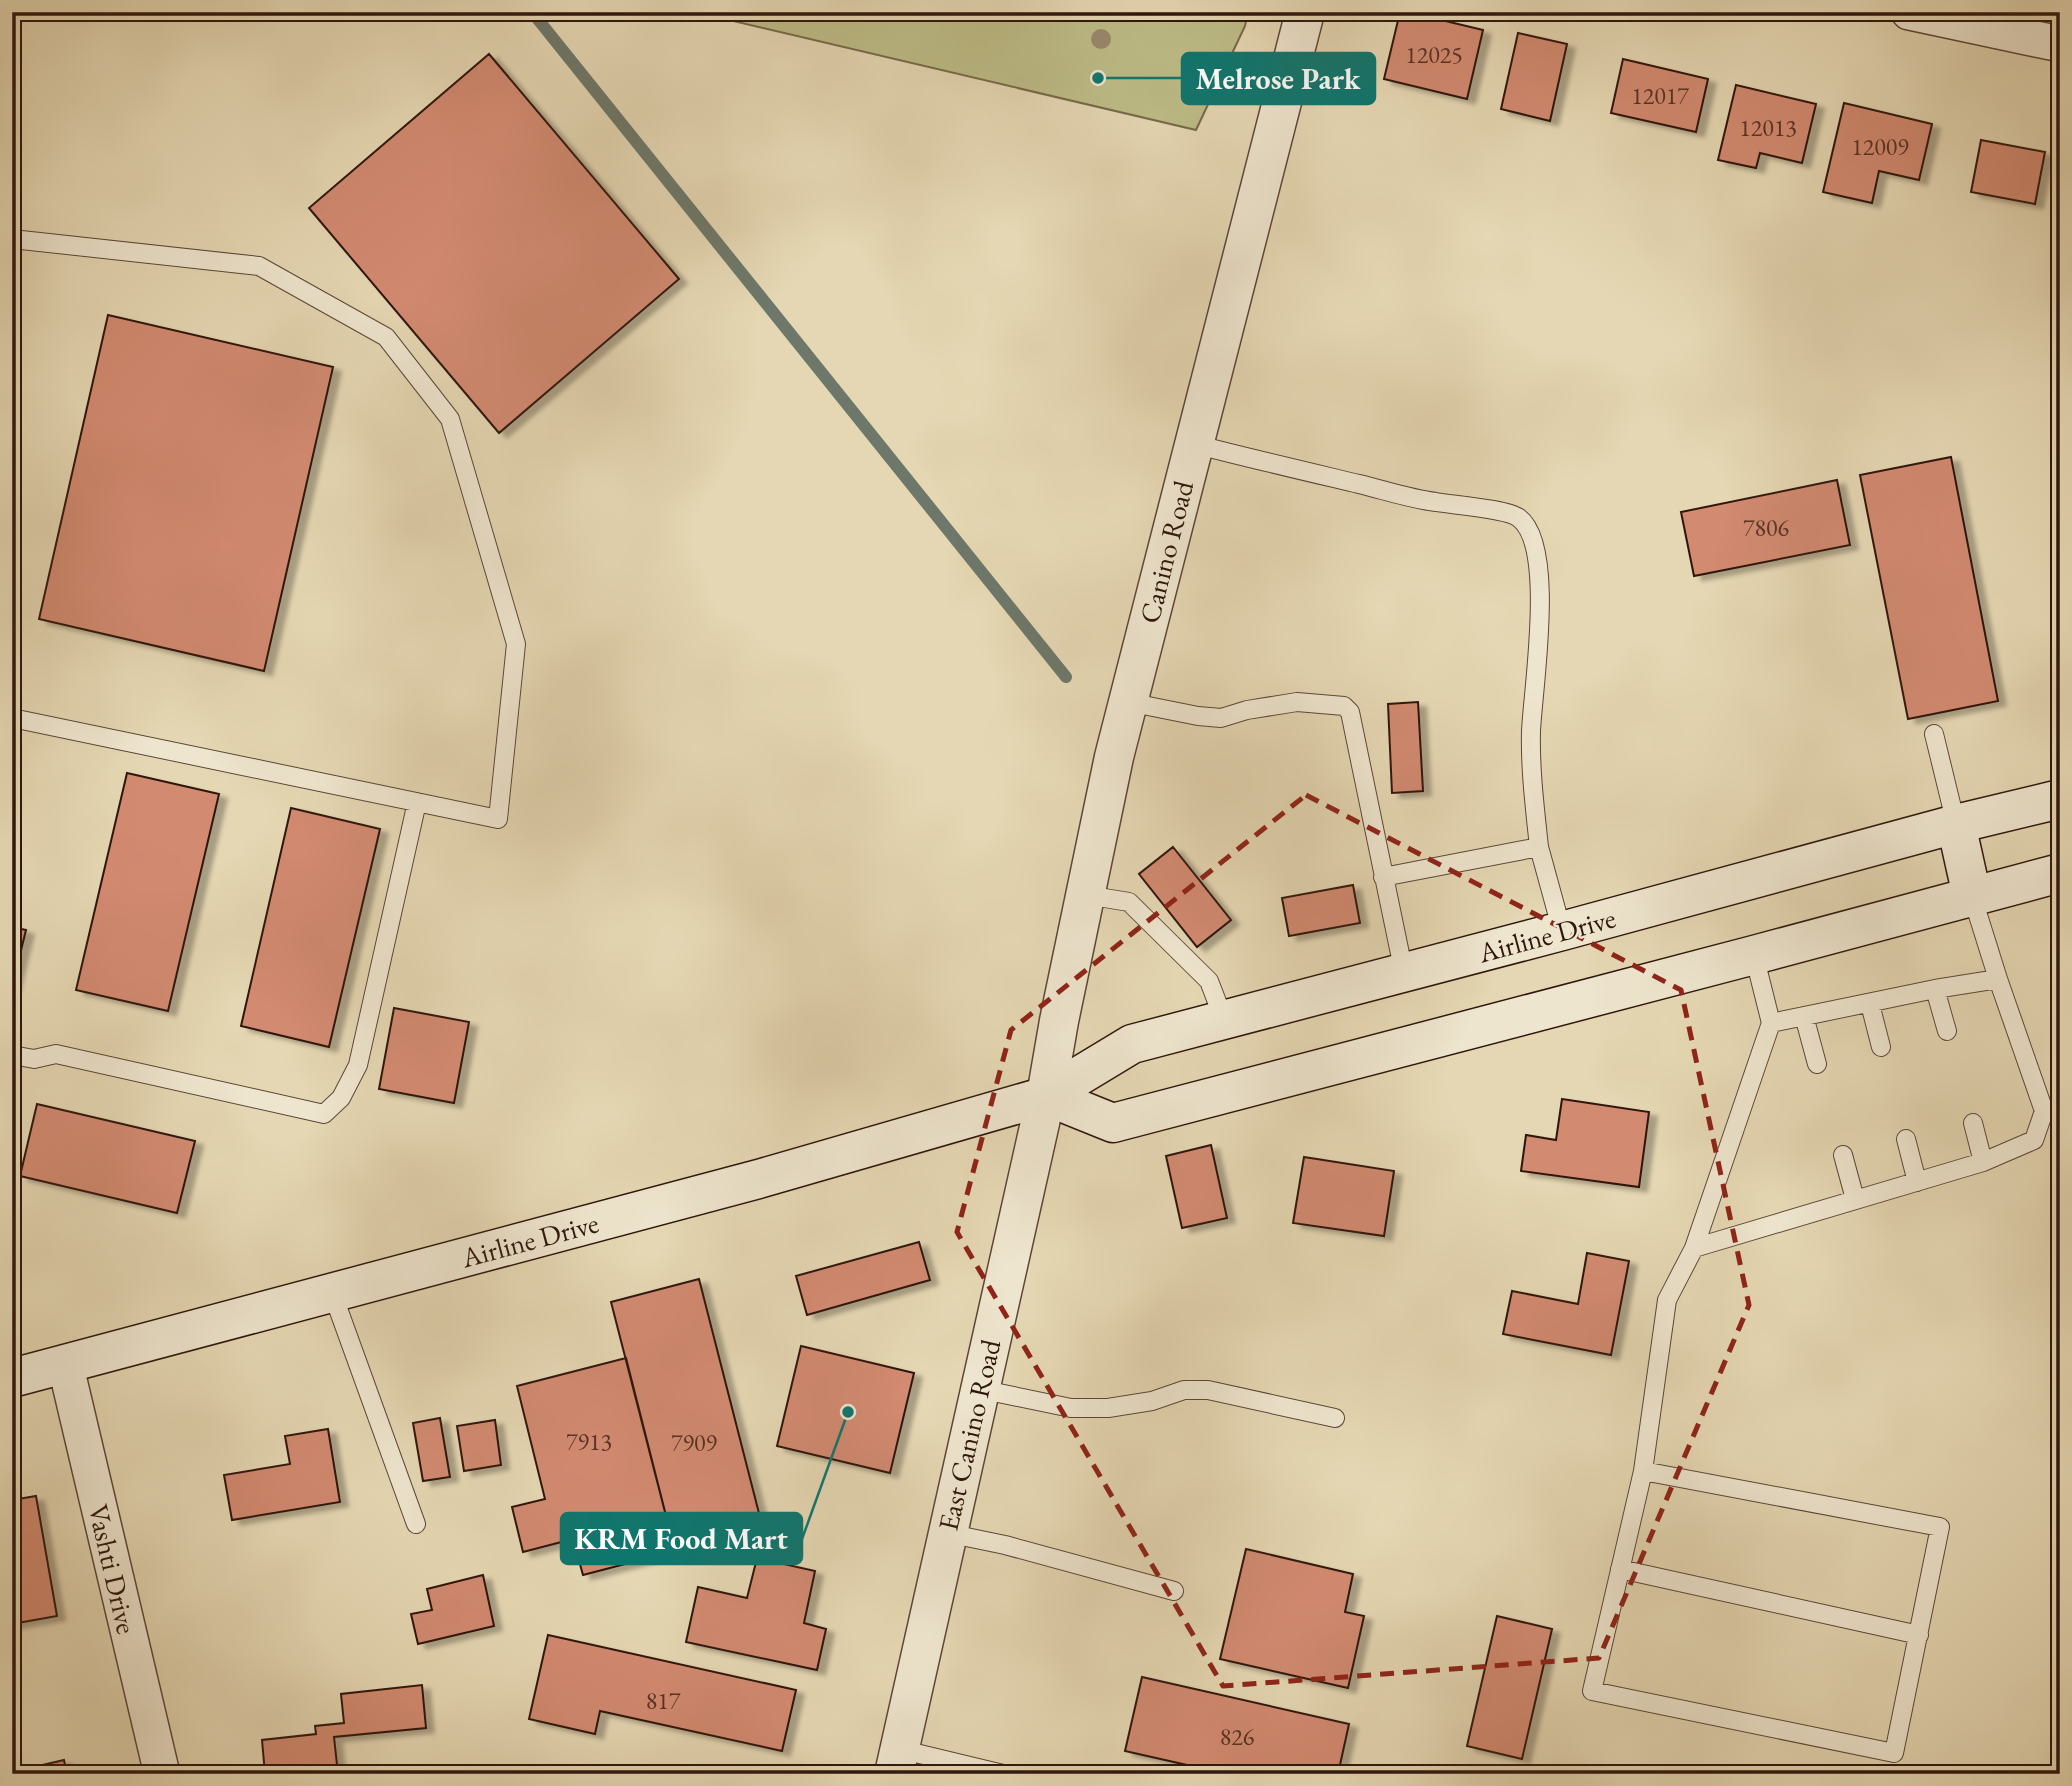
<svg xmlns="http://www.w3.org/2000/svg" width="2072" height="1786" font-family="'EB Garamond',serif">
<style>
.green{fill:#bdbc87;stroke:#76694a;stroke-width:2}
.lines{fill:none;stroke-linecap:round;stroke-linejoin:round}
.stream{stroke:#6d786a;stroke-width:12}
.building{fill:#d28a71;stroke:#2f160c;stroke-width:2;filter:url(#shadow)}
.service-casing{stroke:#5c4636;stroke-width:20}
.minor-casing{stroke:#5c4636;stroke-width:38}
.tertiary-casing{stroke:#5c4636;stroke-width:41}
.secondary-casing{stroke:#2f160c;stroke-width:41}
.service{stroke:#eee5ce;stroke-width:18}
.minor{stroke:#eee5ce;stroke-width:35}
.tertiary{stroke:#eee5ce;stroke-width:38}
.secondary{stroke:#eee5ce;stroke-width:38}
.tree{fill:#99886c}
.marked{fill:none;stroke:#8f2418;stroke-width:5;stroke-dasharray:14 9;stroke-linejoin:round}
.labels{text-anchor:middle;stroke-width:5;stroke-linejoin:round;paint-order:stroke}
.number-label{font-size:24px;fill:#583325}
.street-label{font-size:28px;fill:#2f160c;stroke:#eee5ce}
.leader{fill:none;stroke:#0f766e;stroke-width:2.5}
.callout-dot{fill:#0f766e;stroke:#eee5ce;stroke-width:2.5}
.callout{fill:#0f766e;stroke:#0f766e;stroke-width:2.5}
.callout-label{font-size:30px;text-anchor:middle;font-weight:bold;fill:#fff}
</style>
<defs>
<filter id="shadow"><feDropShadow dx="8" dy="4.5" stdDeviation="2" flood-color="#0004"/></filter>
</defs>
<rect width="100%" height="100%" fill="#e5d7b3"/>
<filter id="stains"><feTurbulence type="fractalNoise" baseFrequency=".00286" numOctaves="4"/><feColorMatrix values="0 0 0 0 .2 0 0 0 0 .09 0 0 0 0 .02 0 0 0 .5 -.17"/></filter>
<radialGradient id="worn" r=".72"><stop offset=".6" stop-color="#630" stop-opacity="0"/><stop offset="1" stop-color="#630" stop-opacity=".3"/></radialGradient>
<path class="green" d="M695,12H1248L1245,26L1196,130Z"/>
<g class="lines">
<path class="stream" d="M532,12L1066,677"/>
</g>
<path class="building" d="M1400,12H1408L1483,30L1467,99L1384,79Z
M1518,33L1567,44L1550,121L1501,109Z
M489,54L679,279L499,433L309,208Z
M1623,59L1708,79L1696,132L1611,113Z
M1736,85L1816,104L1802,163L1760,153L1756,168L1718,160Z
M1844,103L1932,124L1919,180L1879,171L1872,203L1823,192Z
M1981,140L2045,152L2035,204L1971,192Z
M108,315L333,367L264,671L39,619Z
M1951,457L1998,701L1908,719L1860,475Z
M1837,480L1850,545L1694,576L1681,512Z
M1418,702L1423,791L1392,793L1388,704Z
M127,773L219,794L168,1011L76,990Z
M291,808L380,829L329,1047L241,1026Z
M1173,847L1231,920L1197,947L1139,874Z
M1353,885L1360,923L1289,936L1282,898Z
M12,927L26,930L12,987Z
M394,1008L469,1022L454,1103L379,1089Z
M1562,1099L1649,1112L1639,1187L1521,1171L1526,1135L1556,1140Z
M37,1104L195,1141L177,1213L20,1176Z
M1211,1145L1227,1218L1182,1228L1166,1156Z
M1304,1157L1394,1171L1384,1236L1293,1223Z
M919,1242L930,1280L807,1315L796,1276Z
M1587,1253L1629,1261L1611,1355L1503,1334L1512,1291L1578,1304Z
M699,1279L763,1529L675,1551L611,1302Z
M801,1346L914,1373L890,1473L777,1446Z
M626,1358L675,1551L583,1575L573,1539L523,1552L512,1507L545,1499L517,1386Z
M440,1418L450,1477L423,1481L413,1423Z
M495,1420L501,1465L464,1471L457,1426Z
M328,1429L340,1502L232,1520L224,1475L290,1464L285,1436Z
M36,1496L57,1616L12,1624V1500Z
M1246,1549L1353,1574L1345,1612L1364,1616L1348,1688L1220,1659Z
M757,1558L815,1571L804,1623L826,1629L817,1670L686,1642L698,1587L747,1598Z
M483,1575L494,1626L418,1644L411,1614L432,1610L427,1589Z
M1497,1616L1552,1629L1522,1759L1467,1746Z
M548,1635L796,1690L782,1751L600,1711L595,1734L529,1719Z
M1142,1677L1349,1724L1338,1774H1227L1125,1751Z
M422,1685L426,1728L334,1737L338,1774H265L262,1740L316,1734L315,1726L344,1723L341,1694Z
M64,1760L67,1774H12V1772Z"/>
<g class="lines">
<defs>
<path id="service" d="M12,239L259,266L386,337L450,419L516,644L498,819L12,718
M1194,444C1248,458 1304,471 1359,484C1384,490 1410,499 1436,502C1453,505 1508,509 1519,518C1556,546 1533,687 1531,731C1530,770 1535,809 1539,847
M1128,702L1198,716L1221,718L1247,710L1297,702L1344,706L1350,712L1404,973
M1934,734L1956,824
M1383,877L1539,847L1562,931
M1086,895L1129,902L1209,981L1224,1020
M1754,955L1771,1023L1935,989L1998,979L1972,896
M1935,989L1947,1031
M1870,1004L1881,1047
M1804,1016L1817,1064
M1771,1023L1694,1248L1983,1162L2034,1140L2044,1111L1998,979
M12,1055L34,1059L56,1054L324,1114L341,1098L358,1065L417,802
M1973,1123L1983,1162
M1906,1139L1917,1182
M1843,1155L1855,1199
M332,1292L416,1524
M979,1389L1071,1408H1108L1152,1401L1184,1390H1208L1335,1418
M1643,1471L1940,1527L1894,1753L1592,1691L1643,1471L1667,1300L1694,1248
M947,1533L1005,1545L1174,1591
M1620,1569L1919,1635
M899,1749L1003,1774"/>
<path id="minor" d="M1909,12L2060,44
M65,1363L162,1774"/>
<path id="tertiary" d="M894,1774L1046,1096L1059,1021L1114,757L1305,12"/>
<path id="secondary" d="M1956,824L1972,896
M1046,1096L1113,1123L1754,955L2060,873
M12,1378L762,1178L1046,1096L1132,1044L1562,931L1956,824L2060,799"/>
</defs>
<use href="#service" class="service-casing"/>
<use href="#minor" class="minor-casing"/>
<use href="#tertiary" class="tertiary-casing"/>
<use href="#secondary" class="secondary-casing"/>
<use href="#service" class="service"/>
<use href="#minor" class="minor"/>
<use href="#tertiary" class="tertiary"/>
<use href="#secondary" class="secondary"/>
</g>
<circle class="tree" cx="1101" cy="39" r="10"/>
<path class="marked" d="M1306,795L1681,990L1749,1305L1599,1658L1223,1686L957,1232L1011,1030Z"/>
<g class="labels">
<g class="number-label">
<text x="1434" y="63">12025</text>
<text x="1660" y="104">12017</text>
<text x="1768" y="136">12013</text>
<text x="1880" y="155">12009</text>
<text x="1766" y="536">7806</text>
<text x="589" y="1450">7913</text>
<text x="694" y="1451">7909</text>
<text x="663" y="1709">817</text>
<text x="1237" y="1745">826</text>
</g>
<g class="street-label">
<text transform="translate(1166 552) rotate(-76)" y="10">Canino Road</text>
<text transform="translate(1547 935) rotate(-15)" y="10">Airline Drive</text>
<text transform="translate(530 1240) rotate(-15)" y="10">Airline Drive</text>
<text transform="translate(969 1435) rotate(-77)" y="10">East Canino Road</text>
<text transform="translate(113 1569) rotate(77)" y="10">Vashti Drive</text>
</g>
</g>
<path class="leader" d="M1098 78L1182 78M848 1412L802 1539"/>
<g class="callout-dot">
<circle cx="1098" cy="78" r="7"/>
<circle cx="848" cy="1412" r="7"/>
</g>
<g class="callout">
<rect x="1182" y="53" width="193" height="51" rx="7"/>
<rect x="561" y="1513" width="241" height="51" rx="7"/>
</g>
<g class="callout-label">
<text x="1278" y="89">Melrose Park</text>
<text x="681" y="1549">KRM Food Mart</text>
</g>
<rect width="2072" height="1786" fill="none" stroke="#e5d7b3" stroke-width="42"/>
<rect x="14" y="14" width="2044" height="1758" fill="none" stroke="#2f160c" stroke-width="3.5"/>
<rect x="21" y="21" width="2030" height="1744" fill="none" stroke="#2f160c" stroke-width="2"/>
<rect width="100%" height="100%" filter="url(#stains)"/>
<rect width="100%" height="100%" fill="url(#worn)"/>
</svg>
